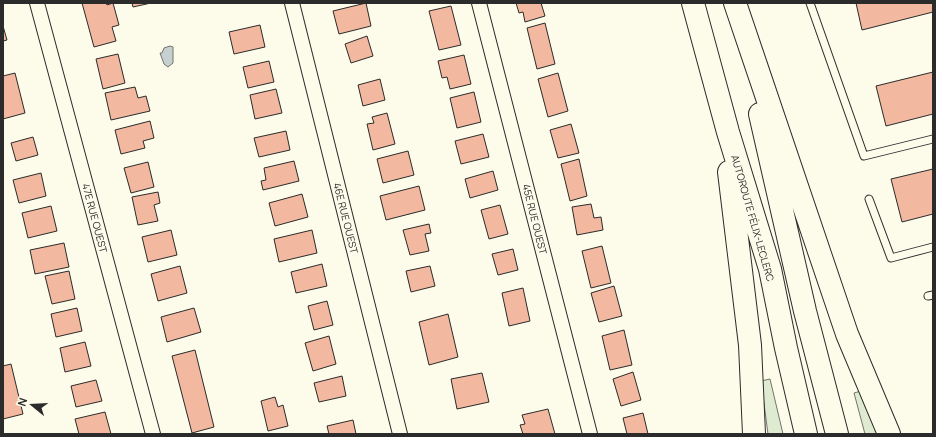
<svg xmlns="http://www.w3.org/2000/svg" width="936" height="437" font-family="Manrope,sans-serif">
<style>
.green{fill:#deebd1;stroke:#74746e}
.water{fill:#c7d0d0;stroke:#74746e}
.building{fill:#f2b8a0;stroke:#2b2b2b}
.lines{fill:none;stroke-linecap:round;stroke-linejoin:round}
.service-casing{stroke:#2b2b2b;stroke-width:9}
.minor-casing{stroke:#2b2b2b;stroke-width:16}
.motorway-casing{stroke:#2b2b2b;stroke-width:24}
.service{stroke:#fdfbea;stroke-width:7}
.minor{stroke:#fdfbea;stroke-width:14}
.motorway{stroke:#fdfbea;stroke-width:22}
.labels{text-anchor:middle;stroke-width:3;stroke-linejoin:round;paint-order:stroke}
.street-label{font-size:10px;fill:#2b2b2b;stroke:#fdfbea}
</style>
<rect width="100%" height="100%" fill="#fdfbea"/>
<path class="green" d="M770,379L783,434H768L761,381Z
M861,391L877,434H865L854,393Z"/>
<path class="water" d="M170,46L173,47V63L168,67L164,64L160,53H162L164,48Z"/>
<path class="building" d="M82,3H106L107,5L113,3L119,25L112,27L116,41L94,47Z
M132,3H151L133,7Z
M366,3L371,26L339,34L333,11Z
M516,3H541L545,16L525,22L523,12L519,13Z
M856,3H933V12L862,30Z
M451,6L461,45L439,50L429,11Z
M545,23L555,64L537,69L527,28Z
M260,25L265,47L234,54L229,32Z
M3,26L7,40L3,41Z
M367,36L373,56L351,63L345,44Z
M118,54L125,83L103,89L96,59Z
M464,55L471,84L450,89L447,77L442,78L438,61Z
M269,61L274,82L248,88L243,67Z
M933,72V114L886,126L876,86Z
M15,73L25,113L3,119V76Z
M558,73L568,111L548,117L538,79Z
M380,79L385,100L363,106L358,85Z
M135,87L138,98L146,96L150,111L111,120L105,93Z
M276,89L282,113L255,119L250,95Z
M474,92L481,122L457,128L450,98Z
M387,113L395,144L373,150L367,124L374,123L372,117Z
M150,121L154,138L143,141L145,148L121,154L115,130Z
M571,124L579,153L558,158L550,130Z
M286,131L290,150L259,157L254,138Z
M483,134L489,157L461,164L455,141Z
M33,137L38,155L16,161L11,143Z
M408,151L414,175L383,183L377,159Z
M579,159L587,196L570,201L561,164Z
M294,161L299,181L263,190L261,181L266,180L264,168Z
M148,162L154,187L131,193L124,168Z
M933,169V214L902,222L891,179Z
M493,171L498,190L470,198L465,179Z
M41,173L46,196L19,203L13,180Z
M419,186L425,210L386,220L380,196Z
M158,192L160,203L154,205L158,221L138,225L132,197Z
M302,194L308,217L275,226L269,203Z
M591,204L594,218L601,217L603,230L577,235L572,207Z
M500,205L508,234L489,239L481,210Z
M51,206L57,231L28,238L22,213Z
M429,224L431,233L425,234L429,251L410,255L403,230Z
M171,230L177,255L148,262L142,237Z
M312,230L317,253L279,262L274,239Z
M64,243L69,267L35,274L30,250Z
M602,246L611,283L591,288L582,251Z
M513,249L518,270L498,275L492,254Z
M322,264L327,286L296,293L291,272Z
M180,266L187,293L158,301L151,274Z
M430,266L435,286L411,292L406,271Z
M69,271L75,299L52,304L45,276Z
M614,286L622,316L599,322L591,293Z
M523,288L530,321L509,326L502,293Z
M327,301L333,325L314,330L308,306Z
M77,308L82,331L56,337L51,314Z
M194,308L201,332L167,342L161,317Z
M448,314L458,357L429,365L419,322Z
M624,330L632,365L610,370L602,336Z
M329,336L336,364L313,371L305,343Z
M85,342L91,366L65,372L60,348Z
M195,350L214,427L192,433L172,356Z
M11,364L23,414L3,419V366Z
M633,372L641,400L621,406L613,379Z
M482,373L489,402L457,409L451,379Z
M342,376L346,396L319,402L314,383Z
M96,380L102,401L76,407L71,386Z
M275,397L278,407L283,405L288,426L268,431L261,401Z
M548,409L555,434H523L520,425L525,424L522,415Z
M105,412L111,434H79L75,419Z
M643,413L648,434H627L623,418Z
M353,420L356,434H329L327,426Z"/>
<g class="lines">
<defs>
<path id="service" d="M810,3L864,156L933,139
M869,199L891,258L933,247
M928,296L933,295"/>
<path id="minor" d="M37,3L153,434
M292,3L400,434
M479,3L590,434"/>
<path id="motorway" d="M693,3L728,132L770,269L786,348L806,434
M735,3L847,334L889,434
M760,114L805,311L837,434
M729,172L750,345L754,434"/>
</defs>
<use href="#service" class="service-casing"/>
<use href="#minor" class="minor-casing"/>
<use href="#motorway" class="motorway-casing"/>
<use href="#service" class="service"/>
<use href="#minor" class="minor"/>
<use href="#motorway" class="motorway"/>
</g>
<g class="labels">
<g class="street-label">
<text transform="translate(95 218) rotate(75)" y="4">47E RUE OUEST</text>
<text transform="translate(346 218) rotate(76)" y="4">46E RUE OUEST</text>
<text transform="translate(753 218) rotate(74)" y="4">AUTOROUTE FÉLIX-LECLERC</text>
<text transform="translate(535 219) rotate(76)" y="4">45E RUE OUEST</text>
</g>
</g>
<rect width="936" height="437" fill="none" stroke="#2b2b2b" stroke-width="8"/>
<g transform="translate(32 405) rotate(288)" stroke="#fdfbea" stroke-width="3" paint-order="stroke">
<path d="M0-3L7 15L0 10L-7 15Z" fill="#2b2b2b"/>
<text y="-6" font-size="11" font-weight="bold" text-anchor="middle" fill="#2b2b2b">N</text>
</g>
</svg>
